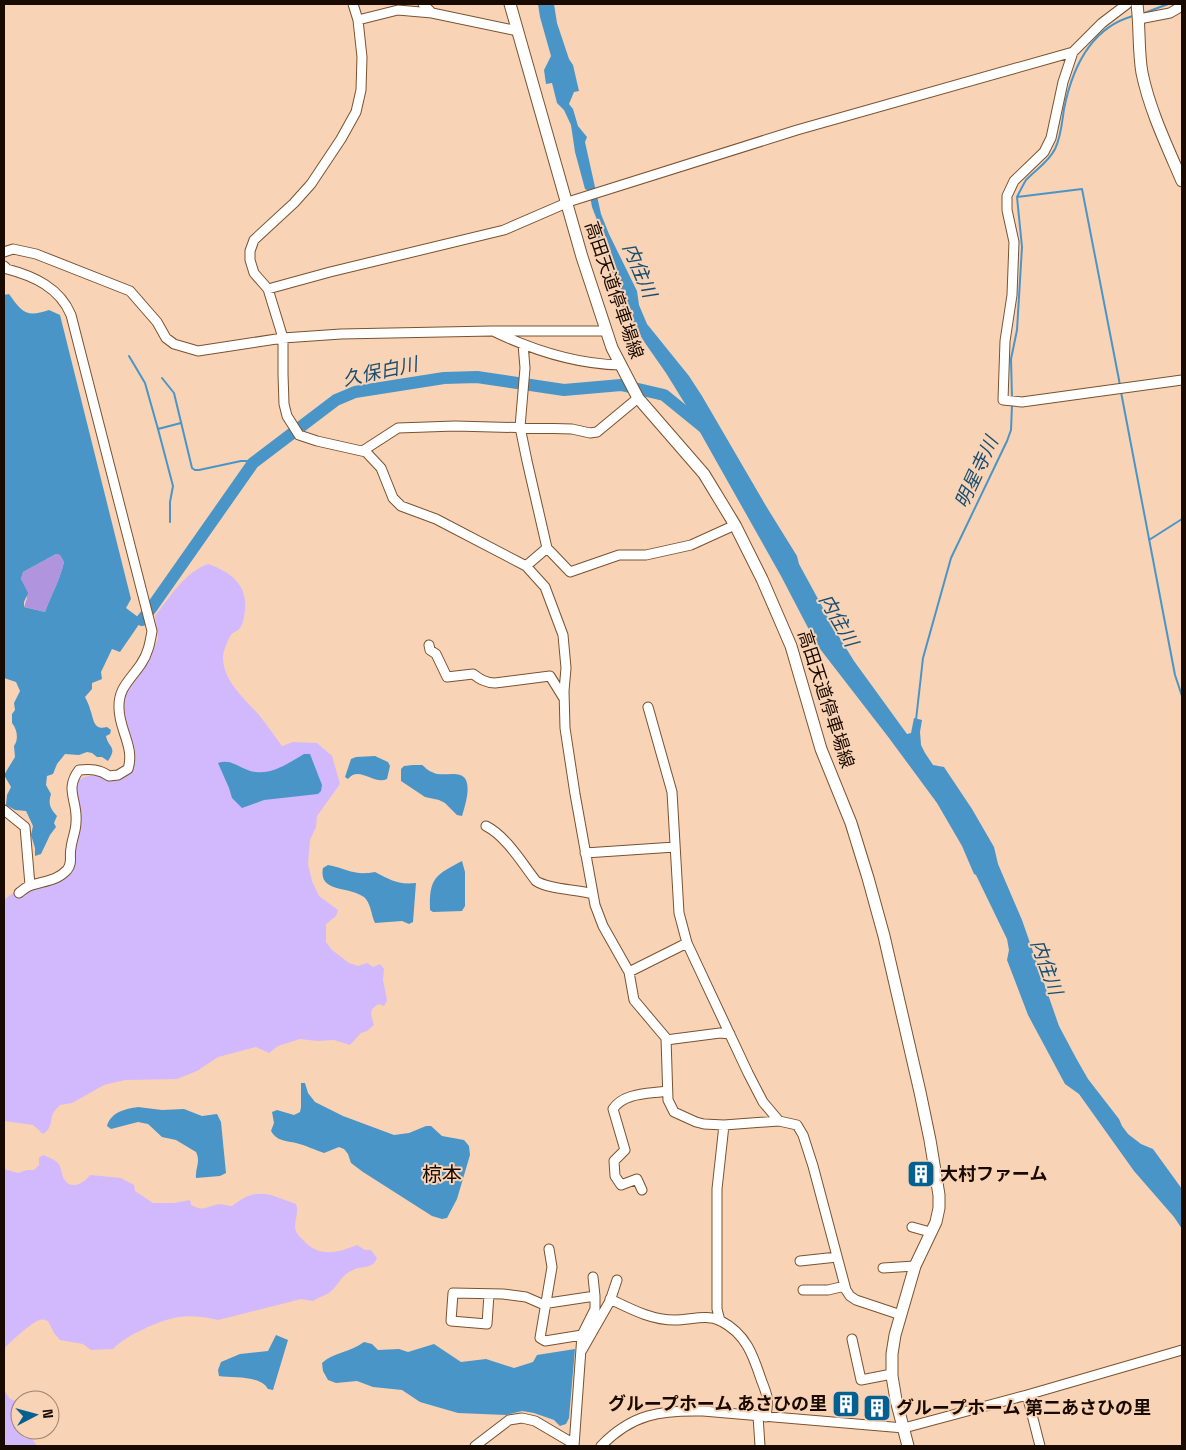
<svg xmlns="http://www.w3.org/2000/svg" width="1186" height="1450" font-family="'Space Grotesk','Noto Sans JP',sans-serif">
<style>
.green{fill:#d2b9fd}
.forest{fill:#b095de}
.water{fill:#4a95c8;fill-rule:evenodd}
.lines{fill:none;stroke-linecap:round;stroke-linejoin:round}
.stream{stroke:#4a95c8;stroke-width:2}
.river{stroke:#4a95c8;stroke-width:12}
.minor-casing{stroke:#7a522f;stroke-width:11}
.major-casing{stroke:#7a522f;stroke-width:13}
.minor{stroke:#fff;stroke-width:9}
.major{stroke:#fff;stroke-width:11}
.labels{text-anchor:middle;stroke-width:4;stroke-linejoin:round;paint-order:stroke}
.street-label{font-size:18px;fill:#190a00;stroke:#f9d3b5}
.poi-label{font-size:18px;font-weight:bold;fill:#190a00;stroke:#f9d3b5;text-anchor:start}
.water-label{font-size:19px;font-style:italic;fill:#164e72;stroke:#f9d3b5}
.quarter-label{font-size:20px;fill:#190a00;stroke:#f9d3b5}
</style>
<rect width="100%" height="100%" fill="#f9d3b5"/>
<path class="green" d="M208,564C229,571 248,584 245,610C244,616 244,622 240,628C238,631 233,632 231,635C228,639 223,652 223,657C223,681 244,698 259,715C267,725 274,735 282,746L293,742L317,743L332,756L340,784L317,816L316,827L310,840L308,864L312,881L319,896L338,910L336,916L326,924V942L332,950L349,963L358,966L367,963L373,967L380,964L384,969L383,980L387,1000L384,1006L379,1004C368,1010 371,1014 374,1025L367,1031L361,1033L350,1045L334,1040L317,1041L300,1039L278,1046L269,1053L256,1047L218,1057L197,1071L177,1079L125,1080L104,1085L72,1103L60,1105C57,1108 53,1112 52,1116C50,1124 51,1129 43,1134L33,1125L4,1121V900L17,890L21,896L32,890L56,882L73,868L76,860L74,845L77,787L79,780C101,766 106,791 132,772L135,751L128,732L122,709L123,695L145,666L158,639L155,616C170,597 185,572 208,564Z
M44,1155C49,1158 54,1159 58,1163C62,1168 61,1174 64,1179C71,1191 84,1183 90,1175L121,1178L134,1185L135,1191L153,1203H174L190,1200L191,1205C203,1211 204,1208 215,1205C220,1203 227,1206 232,1206C257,1186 269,1194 296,1204C299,1212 295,1219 295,1227C295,1232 300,1237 303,1240C319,1258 337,1253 357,1245L365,1250H371L377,1258C372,1270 363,1265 353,1270C341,1275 339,1285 330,1292C326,1296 318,1297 313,1301L301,1299L218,1320C206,1317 191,1315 179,1317C160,1320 126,1335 113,1349L91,1350L83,1344L60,1340L54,1333L48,1321C45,1320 44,1319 40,1320C33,1321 9,1343 4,1349V1169L18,1173L27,1170H34L39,1165V1157Z
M4,1390L10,1399L17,1401L20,1407V1430H29L30,1436L37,1446H4Z"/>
<path class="forest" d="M56,554L60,555L64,562C61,577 51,596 45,612L24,607L27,598L21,579L23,572Z"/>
<path class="water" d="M538,4H554L557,23L569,59L573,65L579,91L574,92L569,104L573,109L578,126L587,137L585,142L601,214L609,234L637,291L639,305L647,324L689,376L702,396L766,506L797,556L799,564L836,632L854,661L907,734L911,733L914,718L922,720L920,732L921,745L925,753L933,765L944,767L972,809L994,847L998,864L1022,920L1059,1026L1076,1058L1088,1079L1119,1119L1122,1126L1128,1134L1141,1144L1153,1149L1182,1189V1229L1174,1217L1134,1171L1079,1094L1065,1084L1028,1015L1007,960L1009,950L1007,939L976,875L974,874L962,846L937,803L889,738L817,645L781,576L701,434L687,407L666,373L645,343L616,296L617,285L609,263L606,255L597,247V220L592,207L589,191L585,189L575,152L571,125L564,110L557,103L552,83L546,84L544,70L551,56L540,17Z
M9,294C22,312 26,318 49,310L60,315L131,599L126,608L142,620L120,652L112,649L101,672L102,679L92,683V689L85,697C87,701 89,705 90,709C94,719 93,731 107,727L111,730L110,734L106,736C108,748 118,746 108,761L102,757H97L92,753L87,752L79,755L65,754L57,764L53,774L47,776L46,785L51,794C48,804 50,808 57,816L54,823L56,827L50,835L41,854L35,856V848L31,835L33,826L26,811L15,810L6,805L7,795L11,787L4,775L15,757L14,746C19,739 17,729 12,723V714L15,710L14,703L20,691L16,682L4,678V295ZM56,554L60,555L64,562C61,577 51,596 45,612L24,607V602L28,593L21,579L23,572Z
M304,754H310L322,785L321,791L318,794L264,800L242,808L232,798L229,788L218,763C233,758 242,771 256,772C274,774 290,762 304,754Z
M375,756L388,762L390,766L387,779C373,785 359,765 348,779L345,777L351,759L356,757Z
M413,765H422C425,767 428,771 432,772C441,777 451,772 460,775C474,779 465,806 462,816L457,815L445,803L439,800L425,797L401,781V769L404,766Z
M462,861L465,872V906L462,911L433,912L430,910C429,877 436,875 462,861Z
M328,865C348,869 354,876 375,872C391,880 397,885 416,883L413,922L409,924L402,921L375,923C371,915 371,903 364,897C350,886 318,893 323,868Z
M301,1083H305L308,1093L315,1102L343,1116L394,1135L409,1133L426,1126H431L442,1136L464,1140L469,1146L470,1155L457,1199L447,1218L442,1219L432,1216L363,1172L351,1163L348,1154L344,1149L339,1147L324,1153C315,1150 305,1145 296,1143C287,1141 276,1141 271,1131L274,1123L272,1112L277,1110L294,1115L300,1112L301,1107Z
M138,1107L162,1110L184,1109L202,1116L217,1114L221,1122L226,1173L220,1176L196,1178C195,1168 201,1162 196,1152L176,1140L162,1137L148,1124L138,1122L111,1129L107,1126C111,1112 125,1109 138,1107Z
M276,1335L288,1340L273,1390L268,1389C260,1375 233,1378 219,1376L218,1370L221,1362L240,1354L268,1351Z
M364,1342L372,1344L378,1350L399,1349L408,1352L434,1344L461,1362L486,1359L514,1368L533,1362L537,1355L575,1349L569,1418L566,1424L560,1426L554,1420L534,1413L522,1411L506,1415L458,1413L420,1402L402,1390L373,1387L357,1381L336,1383L328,1380L323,1371L322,1363C334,1352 351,1352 364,1342Z"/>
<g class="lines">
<path class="stream" d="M1142,14L1168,4
M1017,197L1082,189L1120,385
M1017,197C1020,191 1023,185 1026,180C1036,169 1048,163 1055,149C1061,137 1062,122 1064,109C1072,69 1090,28 1133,16
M129,356L145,383L158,429L181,423
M162,378L174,393L192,468L195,470H199L241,461H255
M1121,392L1175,675L1182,696
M1012,398L1011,359L1017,330L1022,247L1017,197
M158,429L173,486L170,502V522
M1149,540L1182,519
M916,720L923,658L951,558L1007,441L1011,430L1012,405"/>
<path class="river" d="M142,620L152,607L253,463L336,400L355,392L444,378L477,377L564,390L621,385L664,395L707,430"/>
<defs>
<path id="minor" d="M353,4L358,20L362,57L361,90L356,112L341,139L311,184L294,203L254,240L250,251V260L254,273L268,289L283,338V374L284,404L287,416L299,435L317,441L366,452L381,468L393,498L401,506L436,519L526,566L545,587L563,635L566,668L564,691L565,728L575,794L595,905L603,926L629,972L634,1000L666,1038L668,1100L674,1112L696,1122L704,1124L724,1125L779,1121L797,1125L803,1135L813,1166L846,1290L850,1296L856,1300L901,1315
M423,4L432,13L518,31
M1139,19L1170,13L1182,6
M358,20L398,10L432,13
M1073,52L1063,82L1051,138L1044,152L1014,181L1007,196V210L1014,242L1012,295L1005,341L1003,400L1022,402L1182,380
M4,252L13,249L36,254L130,291L157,322L166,338L174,344L198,351L283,338L341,334L492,331H606
M4,266L7,269C34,276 60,288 71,315L152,631C150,643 148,654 141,664C131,679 118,688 119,708C119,730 135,747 128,769L118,775L109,776C99,769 91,769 79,770C64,790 78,800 76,822C76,831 72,839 71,848C69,856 73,863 67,870C57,881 44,881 32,885C27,886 23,890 19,893
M268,289L330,272L504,230L571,201L797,130L1073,52L1102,23L1127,4
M495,332C535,351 575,364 620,365
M523,344L525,368L520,427L527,461L547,548L570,572L619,555H646L691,545L735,525
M364,450L398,428L455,426L572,429L590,433L597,432L638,398
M526,566L547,548
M429,645L430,650L436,654L447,677L473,674C480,679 486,683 495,683L550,676L563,697
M648,707L672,792L679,913L687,943L748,1073L763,1102L779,1121
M4,810L25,827L30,885
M486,826C506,836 522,863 536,881C550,890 576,889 593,894
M585,853L675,847
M629,972L687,943
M666,1040L720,1033L730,1034
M642,1190L637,1179L621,1185L615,1176L614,1161L625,1150L613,1109C624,1092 650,1094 667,1091
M912,1227L930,1232
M549,1249L552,1267L540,1338L545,1341L582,1335
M800,1261L837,1257
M883,1268L915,1266
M593,1277L595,1296
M803,1290H828L845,1286
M489,1294L487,1324L451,1321L453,1293L503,1294L526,1297L542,1304L595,1296V1309L582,1335L574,1446
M610,1299C631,1309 651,1320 675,1320C691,1320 706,1314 721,1321C746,1334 753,1355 761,1379C763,1385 766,1391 767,1397C768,1404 767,1410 766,1417
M720,1321L717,1309V1189L724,1125
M852,1339L861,1380L892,1374
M582,1350L610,1301L617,1280
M1027,1395L1040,1446
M758,1416L760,1446
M475,1446L509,1420L522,1418L535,1421L574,1444
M601,1446C632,1414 660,1410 703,1411L904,1428L1027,1395L1182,1350"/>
<path id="major" d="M510,4L582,257L612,348L638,398L704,474L735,525L762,579L791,646L821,749L851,823L868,878L884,936L920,1092L930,1140L939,1195V1208L936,1222L915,1266L895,1335L892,1354V1376L896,1400L908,1446
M1137,4C1140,27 1138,50 1142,73C1150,111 1167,146 1182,181"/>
</defs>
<use href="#minor" class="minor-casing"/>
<use href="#major" class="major-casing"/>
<use href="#minor" class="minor"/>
<use href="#major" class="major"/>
</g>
<defs>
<symbol id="building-square" viewBox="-11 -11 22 22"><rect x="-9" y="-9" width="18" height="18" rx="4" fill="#046090" stroke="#f9d3b5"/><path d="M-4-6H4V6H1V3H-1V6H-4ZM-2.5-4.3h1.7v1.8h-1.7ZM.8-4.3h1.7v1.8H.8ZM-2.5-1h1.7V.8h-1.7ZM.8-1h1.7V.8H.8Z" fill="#fff"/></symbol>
</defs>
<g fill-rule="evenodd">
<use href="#building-square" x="905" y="1158" width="32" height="32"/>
<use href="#building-square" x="830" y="1388" width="32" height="32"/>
<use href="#building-square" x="861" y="1392" width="32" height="32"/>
</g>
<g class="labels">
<g class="street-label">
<text transform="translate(614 290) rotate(71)" y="6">高田天道停車場線</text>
<text transform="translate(826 699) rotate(72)" y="6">高田天道停車場線</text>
</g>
<g class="poi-label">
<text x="940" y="1180">大村ファーム</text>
<text x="827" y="1410" text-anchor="end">グループホーム あさひの里</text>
<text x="896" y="1414">グループホーム 第二あさひの里</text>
</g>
<g class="water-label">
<text transform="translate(640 270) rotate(67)" y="7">内住川</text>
<text transform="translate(380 371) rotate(-12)" y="7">久保白川</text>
<text transform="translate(976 472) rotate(-65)" y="7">明星寺川</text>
<text transform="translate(839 620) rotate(60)" y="7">内住川</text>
<text transform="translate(1047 967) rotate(70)" y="7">内住川</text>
</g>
<g class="quarter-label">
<text x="442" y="1181">椋本</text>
</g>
</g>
<rect width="1186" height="1450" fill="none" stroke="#190a00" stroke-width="10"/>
<g transform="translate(35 1415) rotate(84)"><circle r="24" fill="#f9d3b5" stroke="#9f836d"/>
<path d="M0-4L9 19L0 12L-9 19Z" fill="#046090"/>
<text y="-8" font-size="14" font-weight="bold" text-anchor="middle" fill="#190a00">N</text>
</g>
</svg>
